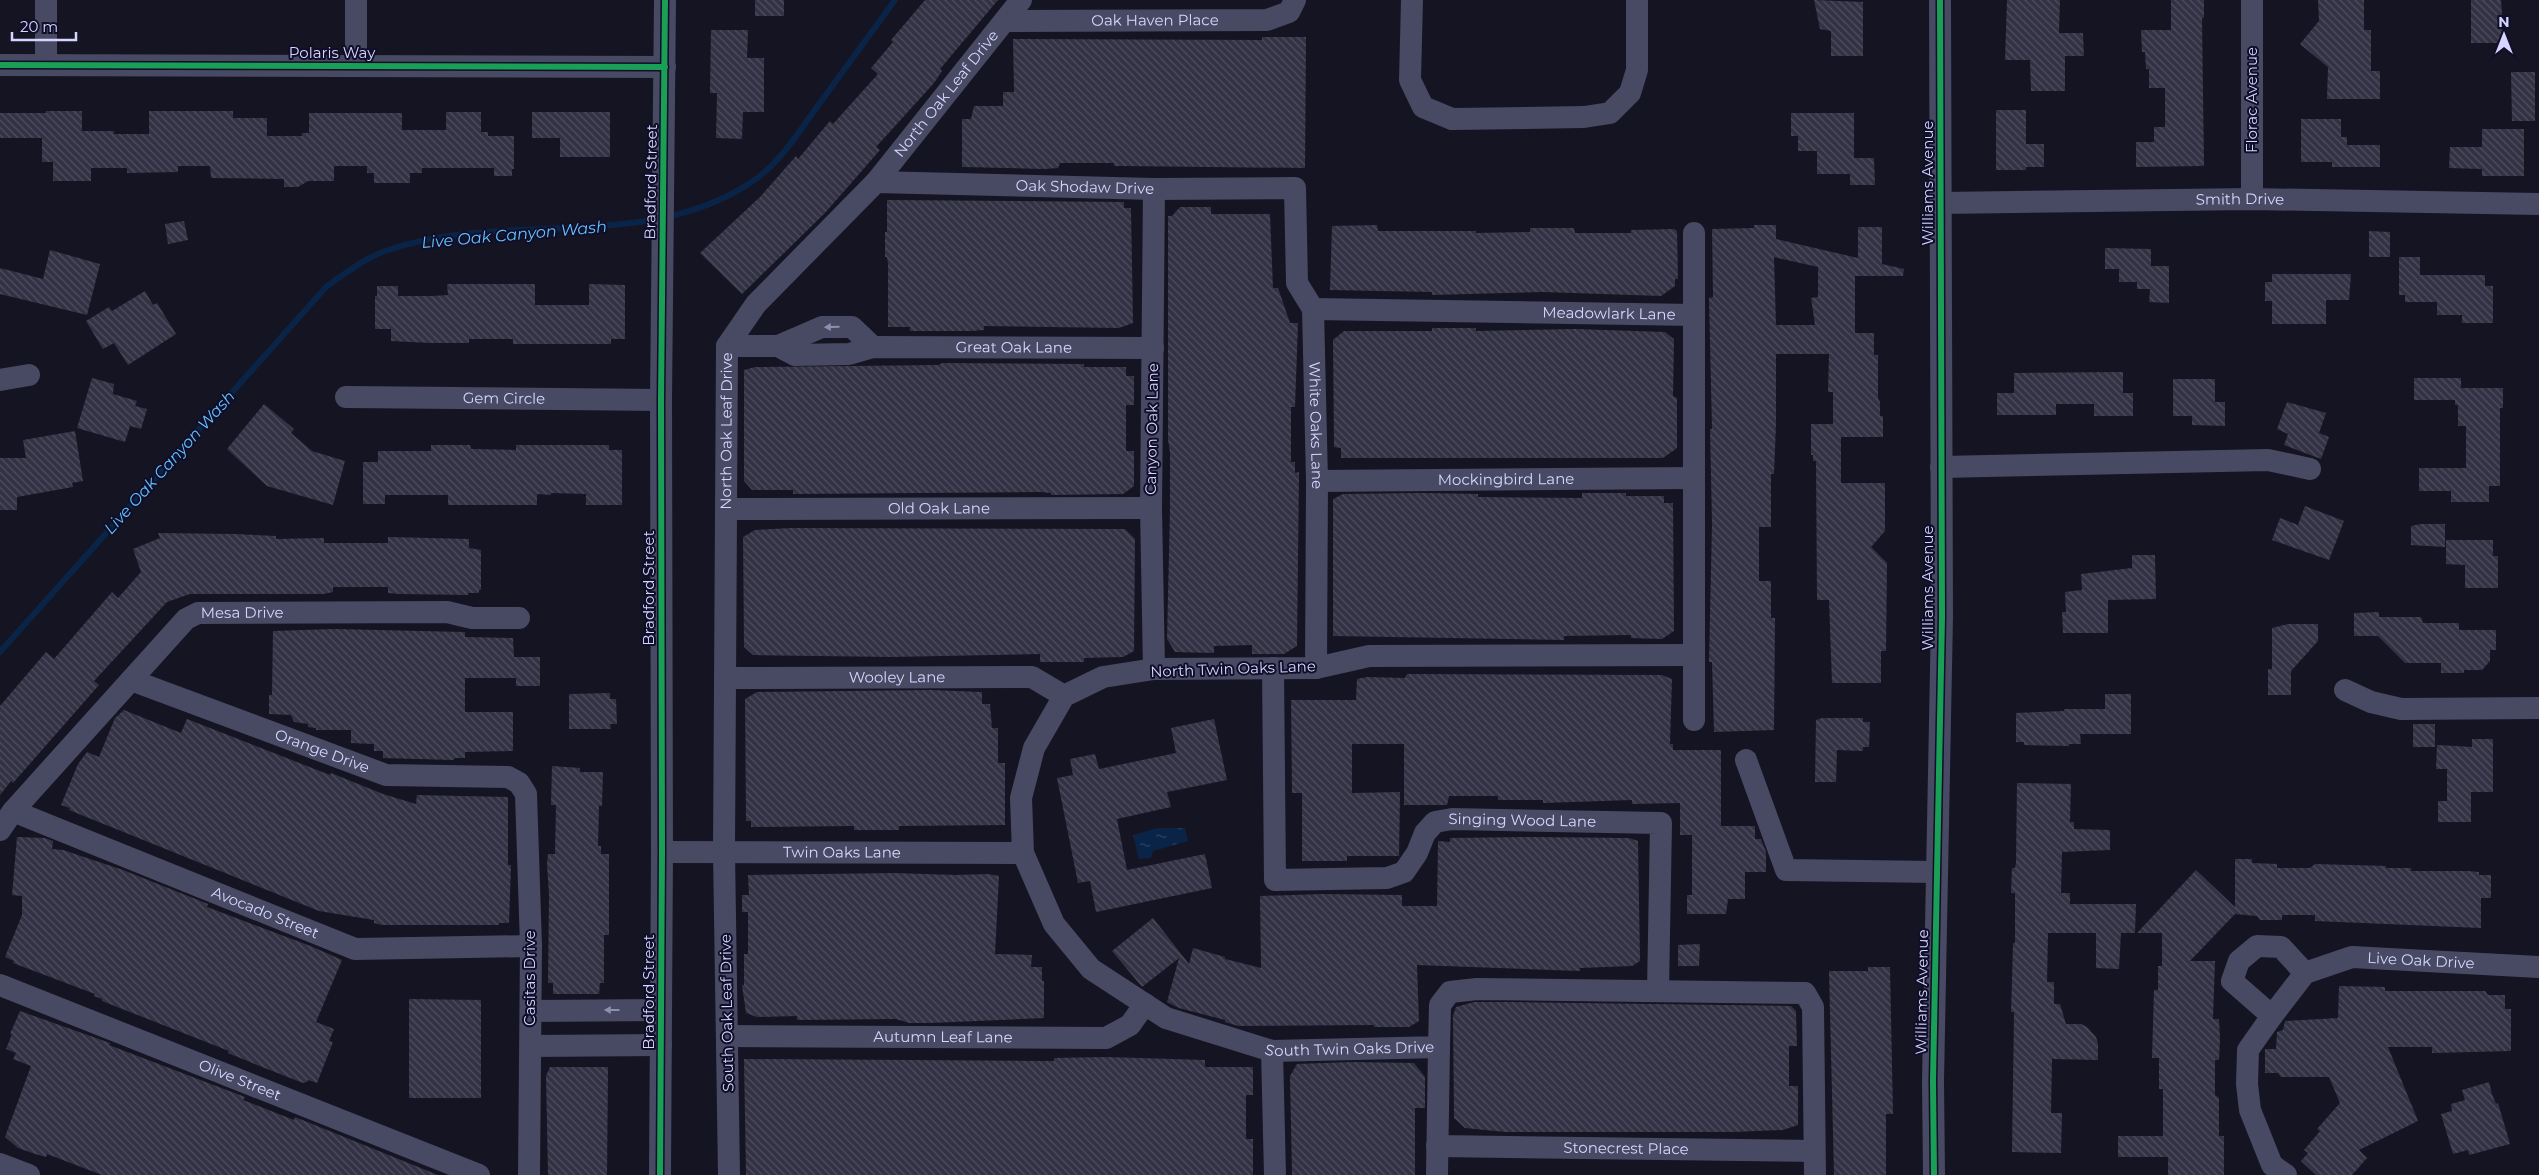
<svg xmlns="http://www.w3.org/2000/svg" width="2539" height="1175" font-family="Montserrat,sans-serif">
<style>
.water{fill:url(#water-ripples)}
.lines{fill:none;stroke-linecap:round;stroke-linejoin:round}
.stream{stroke:#0a2448;stroke-width:6}
.building{fill:url(#building-back-hatch);fill-rule:evenodd}
.minor{stroke:#484963;stroke-width:22}
.cycleway-casing{stroke:#100e28;stroke-width:9}
.cycleway{stroke:#1a9f57;stroke-width:6}
.oneway{fill:#8f8fb1}
.labels{text-anchor:middle;stroke-width:4;stroke-linejoin:round;paint-order:stroke}
.street-label{font-size:15px;fill:#d6d5ff;stroke:#100e28}
.water-label{font-size:16px;font-style:italic;fill:#63c2ff;stroke:#100e28}
</style>
<defs>
<pattern id="water-ripples" width="26" height="14" patternUnits="userSpaceOnUse" patternTransform="scale(1.25)"><rect width="26" height="14" fill="#0a2448"/><path d="M2 4q2-2 4 0t4 0M15 11q2-2 4 0t4 0" fill="none" stroke="#2d4363"/></pattern>
<pattern id="building-back-hatch" width="6" height="6" patternUnits="userSpaceOnUse" patternTransform="scale(1.25)"><rect width="6" height="6" fill="#333244"/><path d="M-1 5l2 2M0 0l6 6M5-1l2 2" fill="none" stroke="#504f60"/></pattern>
</defs>
<rect width="100%" height="100%" fill="#151422"/>
<path class="water" d="M1158,828H1185L1188,841L1153,851L1151,858L1139,859L1133,835Z"/>
<g class="lines">
<path class="stream" d="M0,652L327,286C346,273 366,257 388,250C504,210 644,253 750,183C779,165 797,134 817,107C843,71 869,36 895,0"/>
</g>
<path class="building" d="M755,0H784V16H755Z
M925,0H998L940,69L942,71L934,83L876,147L880,150L825,213L742,294L700,253L761,196L796,156L798,159L830,121L833,124L878,74L871,68L893,42L891,40Z
M1814,0L1863,2V56H1831V31L1820,29Z
M2007,0H2060L2059,33H2083L2084,56H2065V91H2031L2030,60H2005Z
M2171,0H2204V18H2202L2204,166L2136,167V142H2154V127H2165V88H2149V69H2146L2145,52H2142L2141,30H2171Z
M2318,0H2364V30H2371V71H2380V99H2327L2328,67L2300,44L2319,21Z
M2471,0H2501L2504,43H2471Z
M711,30H748L747,58H764V112H743L742,139L716,138L717,93H710Z
M1262,37H1306L1305,168L1123,166H1114V163H1060L1058,168L1044,169L962,167V119H971L974,106H1003V92H1014L1013,39L1262,40Z
M2511,72H2535V121H2512Z
M1996,110H2026V144H2044V167H2026V170H1996Z
M46,111H82V131H114V134H149V111H233V118H267V136H302V133H309V113H402V130H446V112H481V132H488V136H514V169H512V176H494V168H422V173H410V183H374V173H367V166H334V181H308L298,187H284V179L211,178L210,166H178V172L127,173V168H91V181H53V162H42V138H0V113H46Z
M532,112H610V157H560V138H532Z
M1791,113H1854V158H1874L1875,185H1850V174H1817V151H1798V136H1791Z
M2301,119H2341V137H2347V145H2380V167H2332V162H2301Z
M2482,129H2524V176H2482V169L2449,168L2450,147H2482Z
M887,200L1124,202V208H1131L1133,323L1119,328L984,326V330L970,331H910V327H888V264L887,257H885V232H887Z
M1180,207H1211V214H1270L1273,288H1278L1290,323H1298L1295,407H1291V462H1295V473L1299,472L1297,646L1284,654H1252V645L1214,646V653L1175,652L1167,639L1170,509V452L1168,440V216H1172Z
M184,221L188,240L168,244L165,224Z
M1377,225L1378,231H1476V233L1530,232V228H1574L1575,233H1631V230L1674,229L1677,231L1678,279H1675V286L1661,296L1543,292L1432,295V292L1330,290L1332,226Z
M1754,225H1776V239L1858,258V227H1882V264L1904,269L1903,276H1855V333H1874V355H1878V398L1880,402V416H1883V437H1841V483H1885V531L1871,547L1887,563L1886,651H1881V683H1832L1829,600H1817L1816,461H1813V455H1811V424H1833V392H1828L1829,354H1776V423L1774,474H1771V527H1759V581H1771V618H1775L1774,730L1714,732L1712,662H1709L1712,523L1710,429H1712L1709,298L1713,297L1712,229L1754,228ZM1774,257L1818,267V297L1811,298L1815,325H1776Z
M2369,231L2390,232V257H2369Z
M2105,248L2151,249V266H2169V303L2149,302L2150,289H2137V282H2119V269H2105Z
M50,250L100,264L87,315L0,294V268L43,279Z
M2399,257H2420V275H2485V286H2493V323H2462V315H2437V302H2405V295H2399Z
M2272,274H2351L2349,300H2326V324H2272V301H2265V282H2272Z
M447,284H535V305H589V284L625,285V339H611V344H513V339H469V343H430L391,341V329H375V296H377V286H398V296H431L448,295Z
M145,291L153,305L157,303L176,334L128,365L114,343L103,349L86,321L109,307L112,311Z
M1432,328H1476V331L1575,329L1665,332L1674,339L1673,396L1677,398V448L1663,458H1341V448L1334,447L1333,340L1344,331H1432Z
M942,363L1084,364V367H1126V376H1134V405H1126V451H1134V486L1123,494L1051,495V493L1041,492L793,494V490H752L744,481V370L755,367L939,365Z
M2123,372V393H2133V416H2094V404H2056V415H1997V393H2014V373Z
M92,378L114,384L113,394L137,401L135,406L147,409L141,429L130,426L125,442L77,428Z
M2414,378H2461V388H2503V408H2500V486H2489V502H2451V491H2419V468H2466V426H2458V405H2455V400H2414Z
M2173,379H2215V402H2225V426L2192,425V416H2173Z
M2287,402L2326,413L2319,433L2329,437L2321,459L2284,445L2288,434L2277,429Z
M264,404L294,429L291,433L312,451L345,461L333,505L267,486L227,449Z
M75,431L83,481L72,483L73,487L17,497V510H0V458H26L23,440Z
M431,445H470L471,449L516,450V445H609V450H622V505H586V494L551,493V495L537,494V505H448V495H385V504H363V462H378V451H431Z
M1582,493H1626V496H1664V503H1673L1674,631L1662,639L1631,638V635L1564,636V640L1333,636V499L1343,494L1422,493L1478,494V497L1582,498Z
M2305,506L2344,521L2329,560L2272,540L2280,518L2298,525Z
M2421,524H2445V547L2411,545V526Z
M792,528L1125,529L1135,539L1134,651L1123,657L1084,658V662H1040V654L891,657L753,655L744,647L743,537L755,530Z
M158,533L236,534L276,536V539L324,538V543H388V537L469,539V548L481,550V590H479V593H468V595L400,594L388,593V587H333V592L324,594H190L167,602L94,681L99,685L13,783L11,781L0,795V706L46,652L54,659L112,592L118,598L141,572L133,549L160,538Z
M2446,540H2493V556H2498V588H2465V565L2446,564Z
M2132,555H2155L2156,599L2108,600V633H2063L2062,612H2066L2065,592L2082,590L2081,574L2132,568Z
M2379,612V617H2421L2423,623H2459V630H2496V650H2490V661L2482,670H2464V673H2441V663H2405L2378,636H2354V613Z
M2288,624H2318V641L2291,671V695H2268V669H2272V628Z
M334,629L465,632V637L513,638L514,657H540V686H516V678H465V712H513V751L465,752V758H455L453,760L383,758V751H374V744L351,743V730H316V728L308,727V724L294,722L291,715L269,714V695H272L273,631Z
M1407,674L1662,675L1672,679L1670,744H1673V750H1721V826H1755V839H1761L1766,852V872H1745V899H1728L1726,914H1687V895H1692V835H1680V803L1632,804V800L1543,803V800H1498V796H1449L1447,805H1404V744H1352V793L1400,792L1399,856H1347V861H1302V793H1292L1291,700H1356L1357,679L1367,677L1405,678Z
M931,690L982,692V704H990L992,728H998V763H1005V825L899,826V830H854V826L751,827V821H746L745,699L757,692Z
M610,693V699H616L617,724H610L611,729H569V694Z
M2105,694H2131V734H2080L2081,744H2069V746L2024,745V742H2016V713L2064,711V709H2105Z
M124,710L181,733L187,719L330,775L331,773L383,794L416,804L417,795L508,797V865H511L509,923H499V925H382L374,923V920L319,911L69,810L70,808L61,805L78,764L87,752L99,757L115,718Z
M1822,718H1863V722H1870L1869,747H1863V751L1837,750L1836,782H1815L1816,720Z
M1214,719L1227,780L1167,792L1171,807L1117,819L1127,870L1205,854L1212,888L1096,912L1090,881L1078,883L1057,778L1073,775L1070,759L1095,754L1099,769L1176,753L1171,728Z
M2413,724H2435V747H2413Z
M2472,739H2493V792H2471V822H2438V801H2447V769H2436L2437,745L2472,747Z
M552,766L580,768V772H603L602,806H599L598,846H601V854H609V935H604V983H600L599,994H553V983H548L549,895L547,864L548,854H555L556,805H551Z
M2017,783L2071,784L2070,822H2074V829L2110,830V850L2062,852L2061,893H2070V904H2136L2135,933H2121L2119,969L2096,968V933H2048L2047,982H2054V1004H2060L2066,1024H2081L2087,1027L2096,1037L2098,1043V1060L2052,1059L2051,1113H2062L2061,1153L2012,1152L2014,1012H2011L2012,982L2013,943H2015V893H2011L2012,868H2015L2016,863Z
M17,837L45,838L53,841L52,849L63,850L123,870L208,904L207,907L313,947L342,960L316,1022L334,1029L329,1041L333,1042L317,1083L308,1080L307,1082L303,1083L262,1067L228,1053L229,1051L102,1001V999L94,996L95,994L13,963L14,961L5,957L22,915V896L12,895Z
M1532,837L1629,838L1638,841L1640,961L1632,966L1580,968V971L1417,965L1419,1021L1409,1027H1374V1025L1238,1026L1225,1022V1020L1179,1008L1167,1002L1179,958L1142,987L1112,951L1153,918L1189,964L1193,948L1225,957V959L1261,968L1260,896L1322,894L1402,895V906H1437L1438,841L1450,842V838Z
M2235,859H2252V863L2277,864V868H2310L2315,864L2386,866V868H2411V871H2468L2479,872V875H2491V898H2481V928L2315,921V915H2282V920H2260L2257,916L2235,914L2190,961H2215L2213,1019H2219L2220,1038L2219,1060H2215V1095L2219,1098V1136H2224V1175H2168V1157H2118V1136H2163V1089H2159V1058H2152L2154,990H2158V966H2162V933H2137L2196,870L2235,907Z
M894,873L956,875L988,874L999,876L995,954L1032,955L1031,967H1042V981H1044V1018L930,1023H909L896,1019L797,1020V1016L757,1017L746,1013L742,985H744V954H748V912H742V895H749L748,875Z
M1700,944L1699,966H1678V945Z
M1868,967H1890L1893,1114H1886V1175H1834L1829,971H1868Z
M2339,986L2385,987V991H2485L2488,995H2505V1009H2511V1051L2432,1053V1047H2388L2418,1121L2359,1150L2367,1158L2352,1175H2316L2301,1161L2308,1153L2304,1150L2320,1131L2317,1129L2340,1103L2329,1077H2281L2278,1073H2265V1049H2276L2277,1032L2283,1030L2285,1021L2338,1018Z
M409,999L481,1000V1098H409Z
M1506,1002L1791,1006L1796,1011L1797,1046H1789V1086H1798V1125L1783,1130L1734,1132H1505L1465,1128L1454,1118L1453,1016L1456,1007L1474,1002Z
M20,1011L110,1043L109,1045L245,1097L243,1100L294,1120L295,1117L438,1175H102L47,1154L46,1157L35,1154L18,1148L5,1137L31,1066L13,1059L16,1053L6,1049L12,1034H10Z
M1106,1057L1205,1060V1067H1253V1095H1246V1139H1253V1175H746L744,1059L1054,1061V1058Z
M1352,1062L1414,1063L1425,1077V1108H1415V1175H1292L1290,1076L1297,1064Z
M550,1067H608L607,1175H548L546,1076Z
M2489,1082L2492,1094L2496,1104L2498,1103L2510,1144L2469,1155L2468,1150L2453,1154L2441,1114L2452,1111L2451,1104L2465,1100L2462,1090Z"/>
<g class="lines">
<g class="minor">
<path d="M356,0V66"/>
<path d="M1412,0L1410,80L1423,107L1452,119L1584,117L1610,113L1630,93L1637,70V0"/>
<path d="M2252,0V199"/>
<path id="s1" d="M1006,21L1267,20L1289,12L1295,0"/>
<path d="M46,63V0"/>
<path d="M0,65L665,67"/>
<path id="s2" d="M876,182L1154,189L1295,188L1297,283L1313,309L1317,481L1316,668"/>
<path d="M1154,189L1151,508L1154,669"/>
<path id="s3" d="M1940,203L2252,199L2539,204"/>
<path d="M1694,233V720"/>
<path id="s4" d="M1313,309L1694,315"/>
<path d="M727,346H778L822,327H852L873,347"/>
<path id="s5" d="M778,346L795,355L849,354L873,347L1153,348"/>
<path d="M0,380L29,375"/>
<path id="s6" d="M346,397L661,400"/>
<path d="M1941,467L2268,460L2310,469"/>
<path id="s7" d="M1317,481L1694,478"/>
<path id="s8" d="M727,509L1151,508"/>
<path id="s9" d="M1693,655L1369,656L1316,668L1154,669L1103,677L1064,696L1034,748L1021,798L1023,853L1054,924L1091,969L1166,1018L1272,1051L1439,1047L1440,1005L1450,992L1477,989L1805,993L1813,1007L1815,1175"/>
<path id="s10" d="M1273,668L1275,880L1387,878L1404,872L1417,853L1425,833L1435,822L1452,819L1661,823L1658,991"/>
<path id="s11" d="M726,678L1032,677L1064,696"/>
<path id="s12" d="M131,680L386,775L508,777L519,783L526,794L531,946L529,1175"/>
<path d="M2345,690L2371,702L2401,709L2539,708"/>
<path d="M1746,760L1786,870L1937,872"/>
<path id="s13" d="M13,811L355,949L531,946"/>
<path id="s14" d="M0,830L13,811L186,619L198,613L447,612L472,618H519"/>
<path id="s15" d="M662,852L1023,853"/>
<path id="s16" d="M0,985L479,1175"/>
<path d="M531,1011L661,1010"/>
<path d="M2272,1016L2305,973"/>
<path id="s17" d="M727,1036L1106,1038L1130,1025L1145,1004"/>
<path d="M531,1046L661,1045"/>
<path d="M1272,1051L1275,1175"/>
<path id="s18" d="M1437,1146L1814,1151"/>
<path d="M0,1164L29,1175"/>
<path d="M660,1175L662,852L661,400L665,0"/>
<path id="s19" d="M729,1175L724,852L727,346L756,304L876,182L1021,0"/>
<path d="M1437,1175L1439,1047"/>
<path d="M1934,1175L1933,1081L1942,617L1940,0"/>
<path id="s20" d="M2286,1175L2272,1165L2250,1110L2247,1084L2248,1050L2272,1016L2232,981L2239,961L2257,946L2281,947L2305,973L2352,957L2539,967"/>
</g>
<defs>
<path id="cycleway" d="M0,65L665,67
M660,1175L662,852L661,400L665,0
M1934,1175L1933,1081L1942,617L1940,0"/>
</defs>
<use href="#cycleway" class="cycleway-casing"/>
<use href="#cycleway" class="cycleway"/>
</g>
<defs><path id="oneway-solid" d="M-6-.8H1V-3.2L6.5 0L1 3.2V.8H-6Z" transform="scale(1.25)"/></defs>
<g class="oneway">
<use href="#oneway-solid" transform="translate(832 327) rotate(179)"/>
<use href="#oneway-solid" transform="translate(612 1010) rotate(180)"/>
</g>
<g class="labels">
<g class="street-label">
<text dy="5" stroke="none"><textPath href="#s1" startOffset="149">Oak Haven Place</textPath></text>
<text x="332" y="58">Polaris Way</text>
<text dy="5" stroke="none"><textPath href="#s19" startOffset="1164">North Oak Leaf Drive</textPath></text>
<text transform="translate(2252 100) rotate(-90)" y="5">Florac Avenue</text>
<text transform="translate(651 182) rotate(-89)" y="5">Bradford Street</text>
<text transform="translate(1928 183) rotate(-90)" y="5">Williams Avenue</text>
<text dy="5" stroke="none"><textPath href="#s2" startOffset="209">Oak Shodaw Drive</textPath></text>
<text dy="5" stroke="none"><textPath href="#s3" startOffset="300">Smith Drive</textPath></text>
<text dy="5" stroke="none"><textPath href="#s4" startOffset="296">Meadowlark Lane</textPath></text>
<text dy="5" stroke="none"><textPath href="#s5" startOffset="239">Great Oak Lane</textPath></text>
<text dy="5" stroke="none"><textPath href="#s6" startOffset="158">Gem Circle</textPath></text>
<text dy="5" stroke="none"><textPath href="#s2" startOffset="661">White Oaks Lane</textPath></text>
<text transform="translate(1152 429) rotate(-89)" y="5">Canyon Oak Lane</text>
<text dy="5" stroke="none"><textPath href="#s19" startOffset="744">North Oak Leaf Drive</textPath></text>
<text dy="5" stroke="none"><textPath href="#s7" startOffset="189">Mockingbird Lane</textPath></text>
<text dy="5" stroke="none"><textPath href="#s8" startOffset="212">Old Oak Lane</textPath></text>
<text transform="translate(649 588) rotate(-90)" y="5">Bradford Street</text>
<text transform="translate(1928 588) rotate(-90)" y="5">Williams Avenue</text>
<text dy="5" stroke="none"><textPath href="#s14" startOffset="339">Mesa Drive</textPath></text>
<text transform="translate(1233 669) rotate(-2)" y="5">North Twin Oaks Lane</text>
<text dy="5" stroke="none"><textPath href="#s11" startOffset="171">Wooley Lane</textPath></text>
<text dy="5" stroke="none"><textPath href="#s12" startOffset="204">Orange Drive</textPath></text>
<text dy="5" stroke="none"><textPath href="#s10" startOffset="489">Singing Wood Lane</textPath></text>
<text dy="5" stroke="none"><textPath href="#s15" startOffset="180">Twin Oaks Lane</textPath></text>
<text dy="5" stroke="none"><textPath href="#s13" startOffset="272">Avocado Street</textPath></text>
<text dy="5" stroke="none"><textPath href="#s20" startOffset="454">Live Oak Drive</textPath></text>
<text transform="translate(530 978) rotate(-90)" y="5">Casitas Drive</text>
<text transform="translate(649 992) rotate(-90)" y="5">Bradford Street</text>
<text transform="translate(1922 992) rotate(-89)" y="5">Williams Avenue</text>
<text transform="translate(727 1013) rotate(-91)" y="5">South Oak Leaf Drive</text>
<text dy="5" stroke="none"><textPath href="#s17" startOffset="216">Autumn Leaf Lane</textPath></text>
<text dy="5" stroke="none"><textPath href="#s9" startOffset="1216">South Twin Oaks Drive</textPath></text>
<text dy="5" stroke="none"><textPath href="#s16" startOffset="258">Olive Street</textPath></text>
<text dy="5" stroke="none"><textPath href="#s18" startOffset="189">Stonecrest Place</textPath></text>
</g>
<g class="water-label">
<text transform="translate(514 234) rotate(-5)" y="6">Live Oak Canyon Wash</text>
<text transform="translate(169 462) rotate(-48)" y="6">Live Oak Canyon Wash</text>
</g>
</g>
<g transform="translate(2504 35)" stroke="#100e28" stroke-width="4" paint-order="stroke">
<path d="M0-4L9 19L0 12L-9 19Z" fill="#d6d5ff"/>
<text y="-8" font-size="14" font-weight="bold" text-anchor="middle" fill="#d6d5ff">N</text>
</g>
<path d="M12 32v8h64v-8" fill="none" stroke="#d6d5ff" stroke-width="2.5"/>
<text x="20" y="32" font-size="15" fill="#d6d5ff" stroke="#100e28" stroke-width="4" paint-order="stroke">20 m</text>
</svg>
